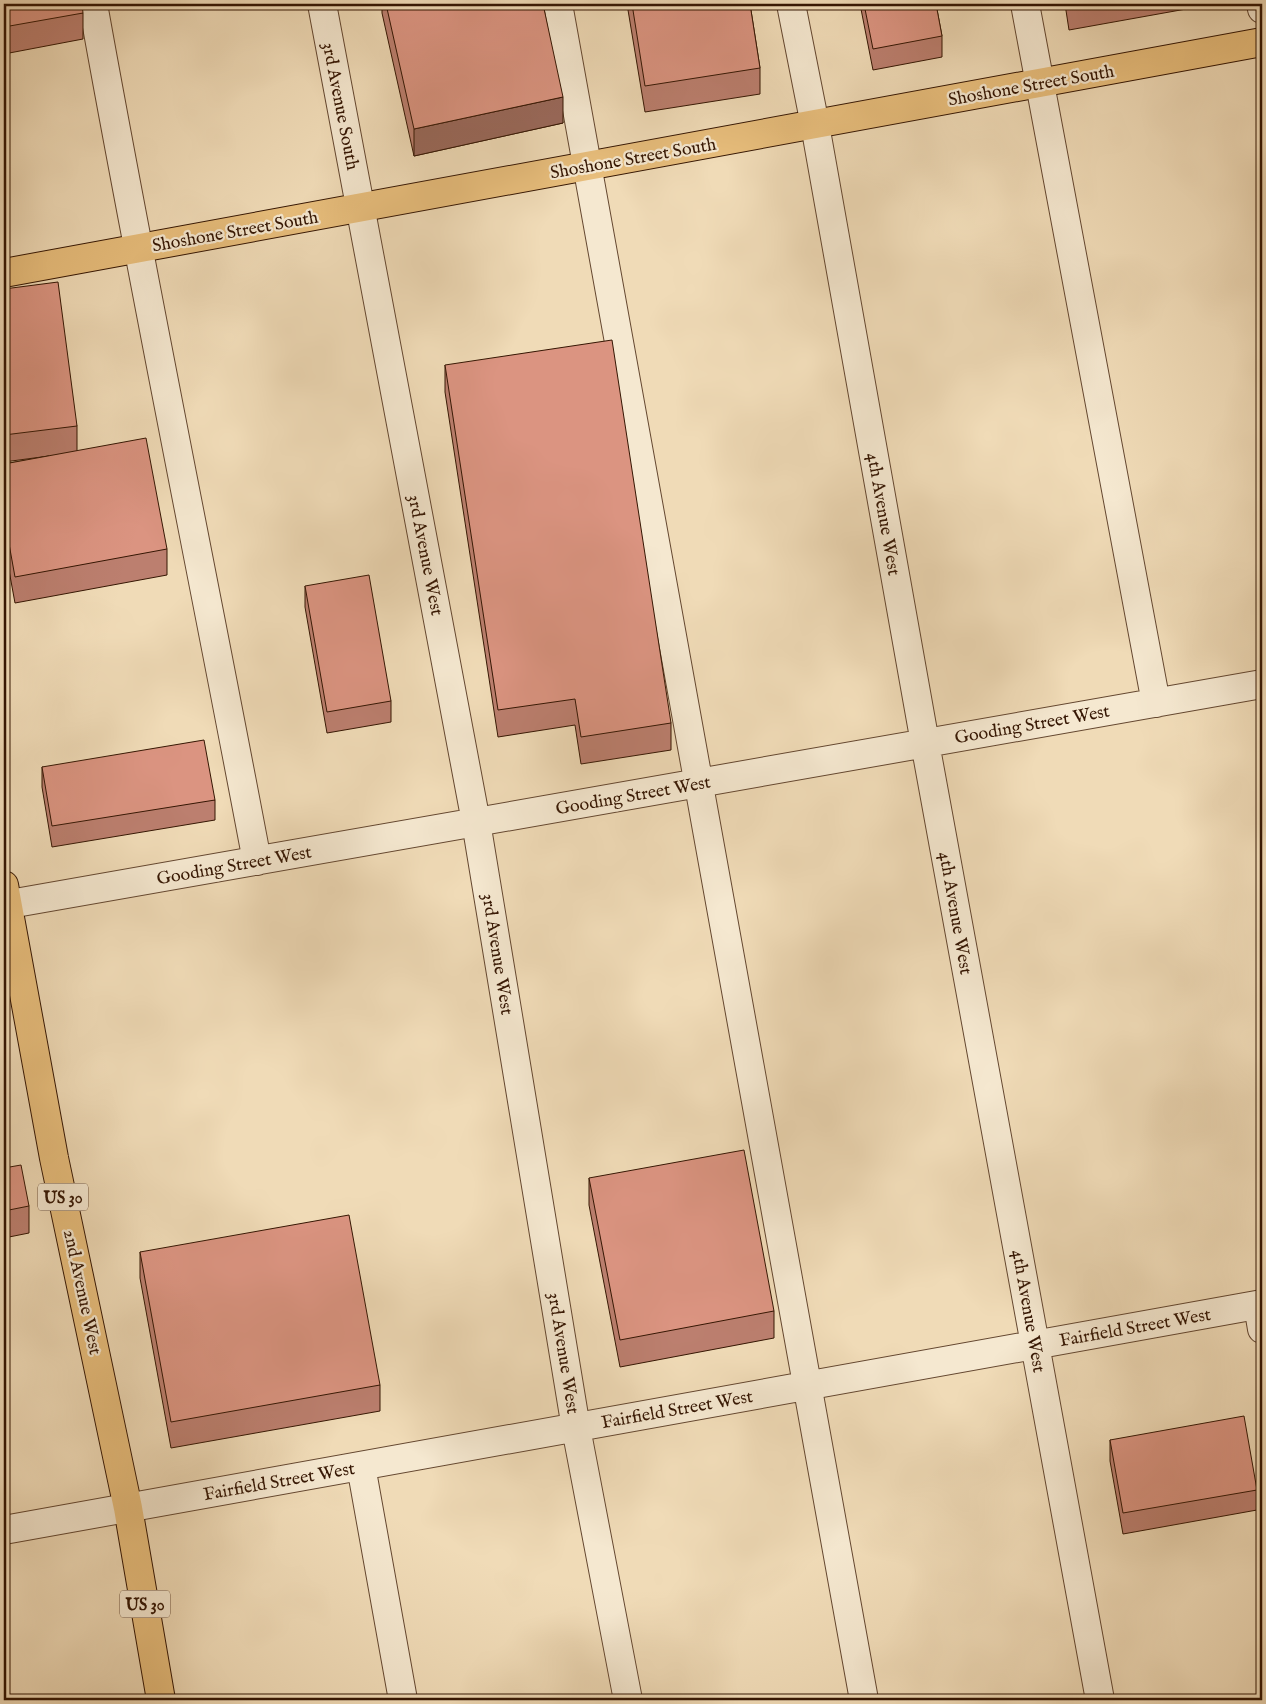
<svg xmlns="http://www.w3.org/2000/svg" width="1266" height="1704" font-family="'IM FELL English',serif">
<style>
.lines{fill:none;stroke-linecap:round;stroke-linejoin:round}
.minor-casing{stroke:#644730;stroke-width:30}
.major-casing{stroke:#351603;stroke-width:30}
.minor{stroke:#f5e8d0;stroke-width:28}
.major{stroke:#e8be7c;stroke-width:28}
.wall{fill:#bc7f6f;stroke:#351603}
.shaded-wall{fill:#99685a;stroke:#351603}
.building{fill:#db9481;stroke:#351603}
.labels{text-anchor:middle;stroke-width:4.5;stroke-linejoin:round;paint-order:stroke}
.shield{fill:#f5e8d0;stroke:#6f5540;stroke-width:1}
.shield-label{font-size:16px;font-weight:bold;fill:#351603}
.street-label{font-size:18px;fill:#351603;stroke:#f5e8d0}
</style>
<rect width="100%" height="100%" fill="#f0dbb7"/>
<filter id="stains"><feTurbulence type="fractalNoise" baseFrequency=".004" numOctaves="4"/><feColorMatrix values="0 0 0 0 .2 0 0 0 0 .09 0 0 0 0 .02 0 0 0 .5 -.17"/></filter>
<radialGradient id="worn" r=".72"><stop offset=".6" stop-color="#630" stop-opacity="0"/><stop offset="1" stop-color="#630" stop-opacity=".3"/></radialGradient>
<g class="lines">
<defs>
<path id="minor" d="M93,4C144,290 203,575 257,861
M322,4L476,822L576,1428L628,1700
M558,4L864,1700
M791,4L815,125L925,743L1100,1700
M1025,4L1156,703
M1261,4L1262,9
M4,905L1262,684
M1258,1305L1262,1329
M361,1466L403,1700
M4,1530L1262,1304"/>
<path id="major" d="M4,273L1262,42
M4,885L54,1158L128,1508L161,1700"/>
</defs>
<use href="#minor" class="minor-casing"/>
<use href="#major" class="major-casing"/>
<use href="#minor" class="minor"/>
<use href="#major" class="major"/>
</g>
<path class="wall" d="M4,4L83,13V39L4,54Z
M382,4H543L563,123L414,156L382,13Z
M627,4H750L760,68V94L645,112Z
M860,4H936L942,36V57L873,70Z
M1065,4H1214L1069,30Z
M4,289L77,426V451L167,549V575L15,603L4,543V464L49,456L4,462Z
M445,365L671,723V750L581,764L575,725L498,737L445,392Z
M305,586L391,701V722L327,733L305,607Z
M42,767L215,800V820L52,847L42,787Z
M4,1029L7,1048V1074L4,1075Z
M4,1168L29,1206V1233L4,1238Z
M589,1178L774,1311V1338L620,1367L589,1205Z
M140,1252L380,1385V1411L171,1448L140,1278Z
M1110,1440L1257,1490V1510L1123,1534L1110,1461Z"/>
<path class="shaded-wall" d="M563,97V123L414,156V129Z"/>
<path class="building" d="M4,4H82L83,13L4,27Z
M386,4H543L563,97L414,129Z
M632,4H750L760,68L645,86Z
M864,4H936L942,36L873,49Z
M58,282L77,426L4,435V289Z
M612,340L671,723L581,737L575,699L498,710L445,365Z
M146,438L167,549L15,577L4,516V464Z
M369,575L391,701L327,712L305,586Z
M204,740L215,800L52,826L42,767Z
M4,1029L7,1048H4Z
M744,1150L774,1311L620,1340L589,1178Z
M21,1165L29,1206L4,1211V1168Z
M349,1215L380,1385L171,1422L140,1252Z
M1244,1416L1257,1490L1123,1513L1110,1440Z"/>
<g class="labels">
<g class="shield">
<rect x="38" y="1183.5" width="50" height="27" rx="4"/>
<rect x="120" y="1590.5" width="50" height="27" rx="4"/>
</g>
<g class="shield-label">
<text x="63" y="1203">US 30</text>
<text x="145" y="1610">US 30</text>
</g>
<g class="street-label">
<text transform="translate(1031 85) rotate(-10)" y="6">Shoshone Street South</text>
<text transform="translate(341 106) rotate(79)" y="6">3rd Avenue South</text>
<text transform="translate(633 158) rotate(-10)" y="6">Shoshone Street South</text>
<text transform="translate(235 231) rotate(-10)" y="6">Shoshone Street South</text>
<text transform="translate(884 514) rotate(80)" y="6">4th Avenue West</text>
<text transform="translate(426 555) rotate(79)" y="6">3rd Avenue West</text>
<text transform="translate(1032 724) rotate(-10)" y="6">Gooding Street West</text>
<text transform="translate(633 795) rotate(-10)" y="6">Gooding Street West</text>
<text transform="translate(234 865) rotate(-10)" y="6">Gooding Street West</text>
<text transform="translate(956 913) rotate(80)" y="6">4th Avenue West</text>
<text transform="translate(498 954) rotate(81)" y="6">3rd Avenue West</text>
<text transform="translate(83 1292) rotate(78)" y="6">2nd Avenue West</text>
<text transform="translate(1029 1311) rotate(80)" y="6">4th Avenue West</text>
<text transform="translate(1135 1327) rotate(-10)" y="6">Fairfield Street West</text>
<text transform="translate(564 1353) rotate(81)" y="6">3rd Avenue West</text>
<text transform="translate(677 1409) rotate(-10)" y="6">Fairfield Street West</text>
<text transform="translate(279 1481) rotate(-10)" y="6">Fairfield Street West</text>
</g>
</g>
<rect width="1266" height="1704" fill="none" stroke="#f0dbb7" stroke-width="20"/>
<rect x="5" y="5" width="1256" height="1694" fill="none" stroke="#351603" stroke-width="2.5"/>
<rect x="10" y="10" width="1246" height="1684" fill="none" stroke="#351603"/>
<rect width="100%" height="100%" filter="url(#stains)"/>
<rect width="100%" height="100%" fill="url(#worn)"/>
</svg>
